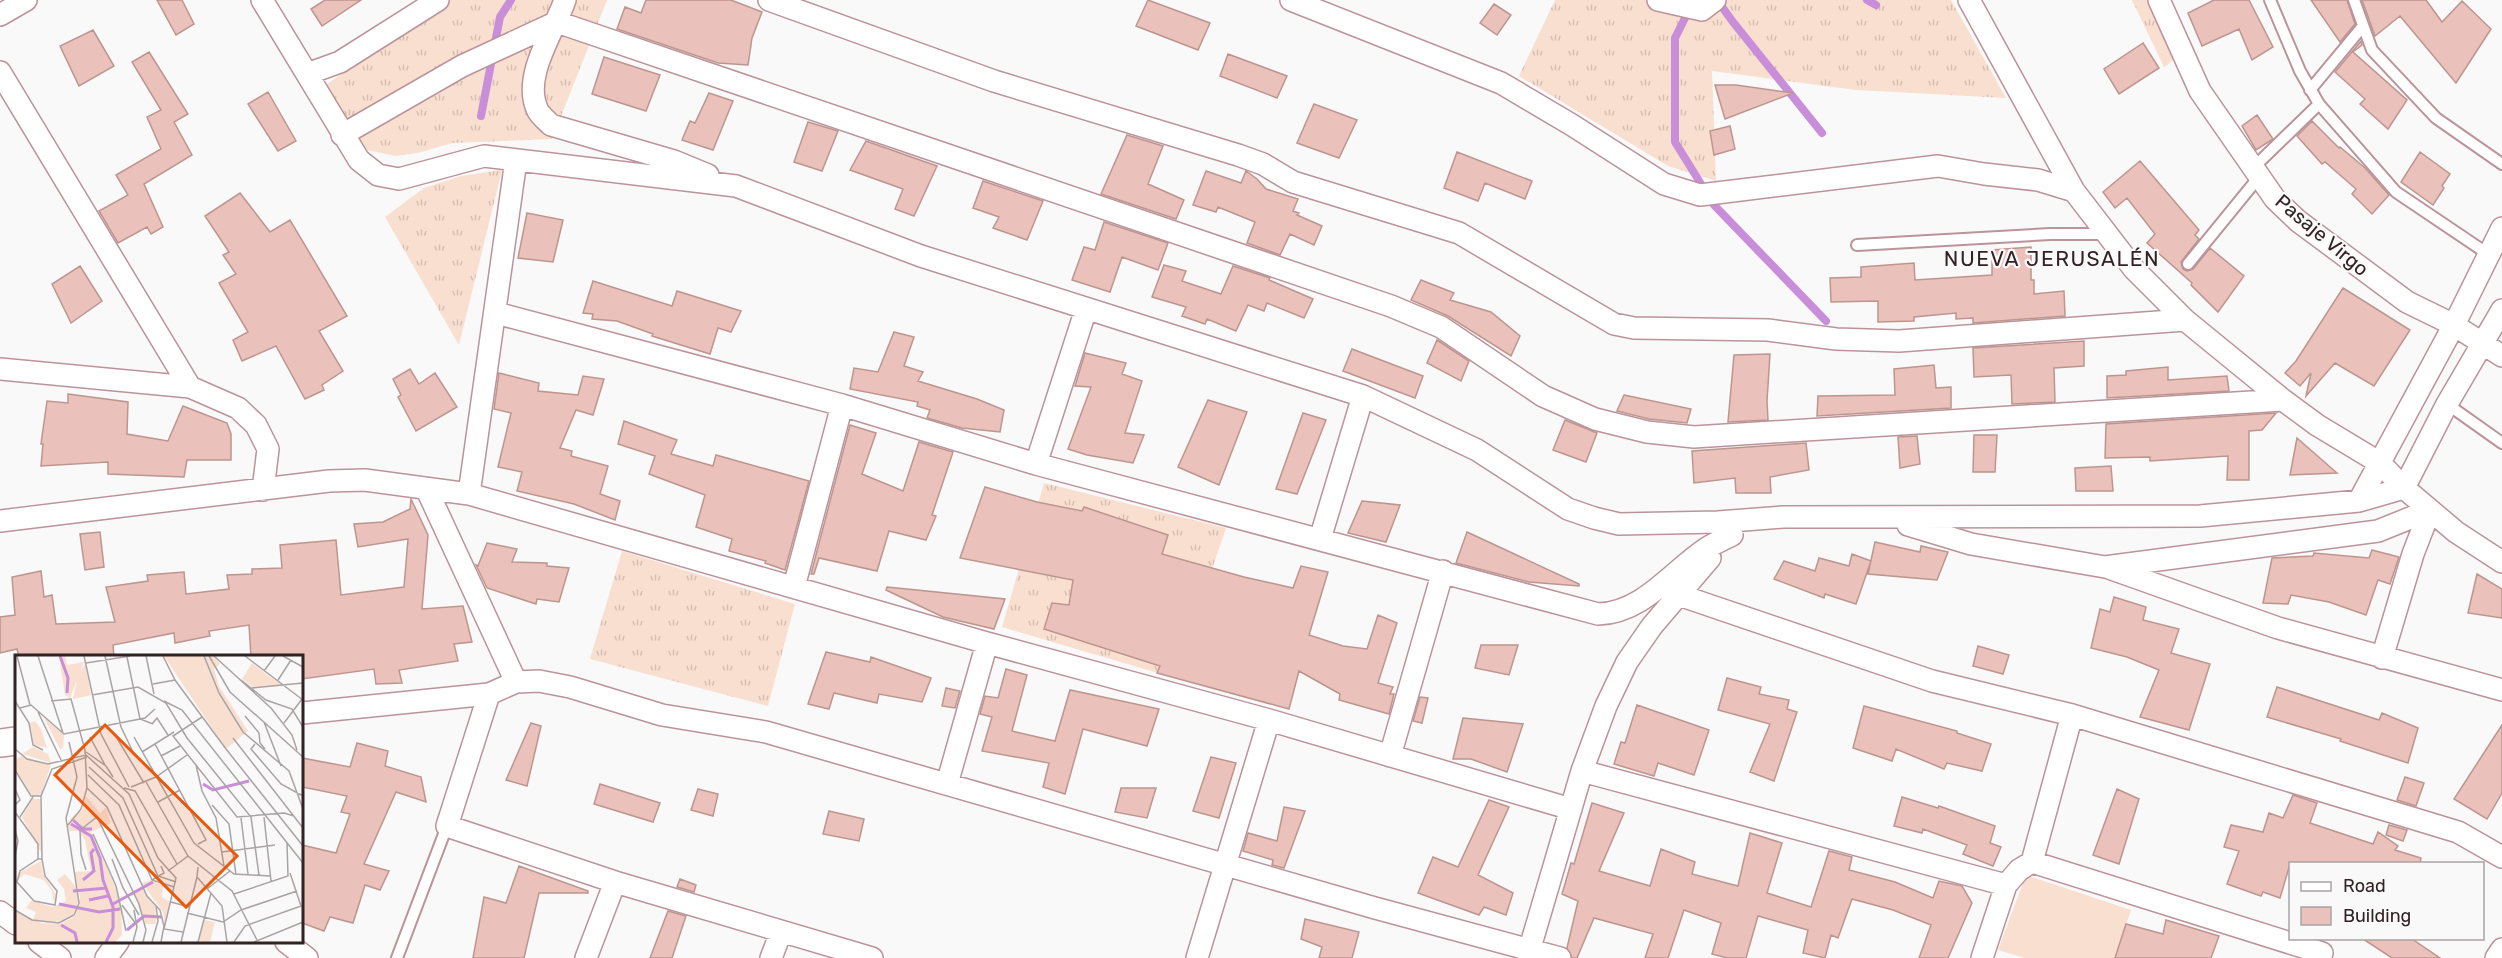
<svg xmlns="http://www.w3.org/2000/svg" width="2502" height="958" font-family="Rubik,sans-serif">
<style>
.grass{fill:url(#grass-tufts)}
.pitch{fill:#f9dfd0}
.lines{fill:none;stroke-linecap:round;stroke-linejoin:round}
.stream{stroke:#c98ed9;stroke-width:8}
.building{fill:#ebc1bb;stroke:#bd958f;stroke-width:1.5}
.service-casing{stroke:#bb939b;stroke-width:14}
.minor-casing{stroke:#bb939b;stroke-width:24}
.tertiary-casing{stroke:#bb939b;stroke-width:30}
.service{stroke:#fff;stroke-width:10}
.minor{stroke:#fff;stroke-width:21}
.tertiary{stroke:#fff;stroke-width:27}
.labels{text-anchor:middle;stroke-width:4.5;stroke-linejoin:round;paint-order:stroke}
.street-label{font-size:20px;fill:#312225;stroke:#f9f9f9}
.neighbourhood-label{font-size:21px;letter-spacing:1.5px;fill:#312225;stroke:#f9f9f9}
.inset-river{fill:none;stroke:#c98ed9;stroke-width:3}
.inset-road{fill:none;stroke:#a9a3a4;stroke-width:1.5}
.view{fill:#e8590c;fill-opacity:0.15;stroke:#e8590c;stroke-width:3}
.inset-edge{fill:none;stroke:#312225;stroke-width:3}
</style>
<defs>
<pattern id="grass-tufts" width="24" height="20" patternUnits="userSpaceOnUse" patternTransform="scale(1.5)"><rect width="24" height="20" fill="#f9dfd0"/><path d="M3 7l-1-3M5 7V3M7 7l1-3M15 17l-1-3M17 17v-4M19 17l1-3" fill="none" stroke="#d6bfb2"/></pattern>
</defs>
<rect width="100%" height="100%" fill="#f9f9f9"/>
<path class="grass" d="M445,0H607L552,139L452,143L418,153L395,156L367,150L340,113L326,85Z
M1555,0H1951L2006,98L1856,90L1712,71L1716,181L1668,166L1519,76Z
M2132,0H2150L2175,59L2164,67Z
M502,170L459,345L385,217L424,188L461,176Z
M1044,483L1226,528L1175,678L1002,627Z
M622,551L795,604L768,706L590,659Z"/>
<path class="pitch" d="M2026,875L2131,910L2115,958H2025L1998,950Z"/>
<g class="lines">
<path class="stream" d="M1717,0L1733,22L1822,133
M1867,0L1876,5
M1689,10L1675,38V142L1714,205L1826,321
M481,116L500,17L511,0"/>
</g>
<path class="building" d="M157,0H182L194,24L176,35Z
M325,0H361L322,26L311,9Z
M646,0H731L762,12L752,38L748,65L718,63L617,29L625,7L641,13Z
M1148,0L1210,23L1198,50L1136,26Z
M2214,0H2249L2273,47L2252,60L2239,29L2202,46L2188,13Z
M2311,0H2347L2355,24L2340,42Z
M2362,0H2426L2442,22L2462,1L2491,29L2456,83L2400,16L2375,36Z
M1494,4L1511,15L1497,35L1480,23Z
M93,30L114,66L79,86L60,46Z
M2361,41L2362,45L2353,52L2407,100L2388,129L2360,104L2365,99L2335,72Z
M2143,43L2159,68L2119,94L2104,69Z
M149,52L188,114L174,122L192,155L144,184L163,227L151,234L147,227L118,243L99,211L128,195L116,175L161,149L147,117L161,110L132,62Z
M1228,54L1287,76L1277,98L1220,76Z
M604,57L660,75L646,111L592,94Z
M1715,85H1736L1793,93L1725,119Z
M268,92L296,141L278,151L248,104Z
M709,93L733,101L713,150L682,140L690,121L695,123Z
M1314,104L1357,120L1339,158L1297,143Z
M2257,115L2273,139L2256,150L2242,126Z
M2312,121L2339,148L2340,147L2365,168L2389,195L2372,214L2352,194L2356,189L2325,162L2322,164L2297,136Z
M808,122L838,131L822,171L794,162Z
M1730,126L1735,149L1714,155L1710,131Z
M1127,135L1163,146L1148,184L1184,200L1176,219L1101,194Z
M866,141L937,166L914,216L895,209L903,189L850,170Z
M1457,152L1532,181L1525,199L1485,183L1478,201L1444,188Z
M2420,152L2450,174L2442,186L2444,188L2433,205L2401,182Z
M2140,161L2199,230L2195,235L2199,239L2181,262L2183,269L2187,271L2193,269L2210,248L2244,276L2218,312L2191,285L2192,283L2147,243L2155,234L2127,198L2115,208L2103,192Z
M1206,171L1241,183L1246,171L1257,179L1266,189L1298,199L1293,211L1299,213L1297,215L1322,226L1314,245L1290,234L1280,255L1247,243L1255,222L1218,207L1216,212L1193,205Z
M983,181L1043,201L1027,240L993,228L999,217L973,208Z
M240,193L270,232L290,220L347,316L319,331L343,371L322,385L324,390L305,399L276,346L242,361L233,340L248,332L219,283L236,274L223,255L229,252L205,216Z
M527,213L563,220L553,262L518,258Z
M1104,222L1168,243L1158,270L1122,257L1110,292L1072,280L1084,247L1095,250Z
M2031,247V280H2034V294L2064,291L2065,316L1973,323V318L1956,319V313L1914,317V321L1878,322V301L1831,302L1830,278L1861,277V267L1914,263L1915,280L1992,275V250Z
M1164,265L1186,271L1182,281L1221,294L1233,266L1270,278L1269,280L1313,299L1304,318L1267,303L1264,311L1248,305L1236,331L1207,319L1205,324L1182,316L1186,307L1152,297Z
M80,266L102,301L71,323L52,284Z
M1421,280L1454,293L1450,300L1491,312L1520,336L1511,356L1448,316L1411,300Z
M593,281L672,306L677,291L741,311L731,332L718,328L710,354L652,336L653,334L617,321L592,319L593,314L583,313Z
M2343,288L2410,330L2374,386L2335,363L2306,396L2311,373L2300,386L2285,373L2296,361Z
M894,332L914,337L904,366L923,372L918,381L977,399L1004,410L1000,432L962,428L927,418L930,410L917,406L918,402L850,389L854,368L878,372Z
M1437,340L1469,361L1461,381L1427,363Z
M2084,341V366L2054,368L2055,402L2012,404L2011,375L1974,377L1973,348Z
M1352,349L1423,376L1415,398L1343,371Z
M1085,353L1126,363L1122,374L1142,381L1125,433L1144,435L1133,463L1087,455L1068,449L1091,387L1075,386Z
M1770,354L1767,401L1768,420L1728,422L1734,355Z
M1934,365L1936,388L1951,387V408L1817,416L1818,396L1895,395L1894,369Z
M2168,367V380L2227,376L2229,391L2107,398V376L2126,375V371Z
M410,369L419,384L435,373L457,407L416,431L398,397L401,395L393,379Z
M499,373L539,383L538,391L578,395L583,376L604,379L593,415L576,410L560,448L572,451L571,456L608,466L600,494L620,501L615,520L574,504L517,491L522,472L498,467L511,413L494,409Z
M68,394L128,402L127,434L168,441L183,406L227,423L231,434V460H187L184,477L108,474V462L41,466L43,444H41L47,401L68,403Z
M1624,395L1691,409L1687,423L1649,419L1617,411Z
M1208,400L1247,412L1219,485L1178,467Z
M1303,413L1326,420L1297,494L1276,489Z
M2276,413L2262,430L2249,431V480H2227L2228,456L2150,461V457L2105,458L2106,424Z
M1565,420L1597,433L1586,462L1553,450Z
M624,421L677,440L671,454L713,466L716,455L809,481L785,570L765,563L766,561L729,551L732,539L696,527L705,495L649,474L655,456L618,444Z
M850,425L876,433L862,474L903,491L919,442L953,452L932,515L936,516L926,540L889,531L877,571L819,558L814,574H811Z
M1974,435H1997L1995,472H1973Z
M1917,436L1920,464L1900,468L1898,437Z
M2297,438L2337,473L2290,475Z
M1806,443L1809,470L1770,477L1771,493H1736L1735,478L1694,483L1692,451Z
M2111,466L2113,491H2076L2075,468Z
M985,487L1037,502L1082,511L1084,507L1168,535L1162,554L1244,577L1293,588L1301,566L1328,572L1309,635L1343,646L1367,649L1378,615L1397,623L1378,683L1393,687L1390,694H1394L1389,714L1339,700L1340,694L1299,671L1289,709L1157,673L1160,666L1044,629L1052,603L1069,605L1073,580L960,558Z
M411,499L428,535L422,609L463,606L472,642L454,644L458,661L399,670L402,683L376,684L374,669L302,679V657H251L249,625L209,631L210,636L175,643L174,633L113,645L114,657H19L17,649L0,653V617L15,615L12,577L41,571L44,597L52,595L56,624L115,622L106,587L148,581L147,575L184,572L186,594L229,589L227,575L252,574V569L282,568L280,545L336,540L341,595L404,587L408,539L358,547L354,524L383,522L410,509Z
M1362,501L1400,505L1386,542L1348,533Z
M100,532L104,567L85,570L80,534Z
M1467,532L1579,584V586L1529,582L1456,563Z
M1875,542L1920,552L1921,546L1948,552L1937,580L1868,574Z
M487,543L517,549L512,562L547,563V566L569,568L559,602L537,599L536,604L487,588L476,565L478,566Z
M2372,550L2399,557L2390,584L2378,580L2366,615L2329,602L2291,595L2288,604L2263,603L2272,558L2313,556L2314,553L2369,558Z
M1852,554L1871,561L1856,604L1825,594L1824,598L1774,579L1784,561L1815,571L1819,558L1849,566Z
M2477,574L2502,589V618L2468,613Z
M887,587L1005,599L994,629L943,617L886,590Z
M2114,597L2146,607L2143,620L2179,629L2171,653L2210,664L2189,730L2140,717L2159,670L2127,657L2091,648L2100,609L2110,612Z
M1481,645H1518L1509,675L1475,668Z
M1978,646L2009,655L2003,674L1973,666Z
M826,652L870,662L871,657L931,678L922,702L879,694L877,703L834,693L829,709L808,704Z
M1006,669L1027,675L1012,731L1055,741L1070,690L1159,709L1147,746L1083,729L1065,794L1043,787L1049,763L982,751L992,717L980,714L985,696L998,698Z
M1727,678L1761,687L1759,694L1789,700L1787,709L1797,712L1774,781L1750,772L1770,724L1718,710Z
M2277,687L2379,720L2382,713L2418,728L2408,763L2340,741L2341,739L2267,717Z
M946,688L960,691L955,708L942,706Z
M1420,697L1428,698L1422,723L1413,721Z
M1637,705L1709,730L1694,775L1658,763L1654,776L1614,764L1621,742L1625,743Z
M1864,706L1957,731V733L1991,744L1982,771L1947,763L1944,769L1896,749L1892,761L1853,748Z
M1463,718L1523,724L1507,772L1471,759H1453Z
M531,723L541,726L527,786L506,780Z
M2502,725V793L2487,819L2454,799Z
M357,743L388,751L385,766L421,777L426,802L396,792L364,864L389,871L380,890L365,885L353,923L330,917L324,931L302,923V845L336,853L350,814L341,812L347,796L302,787V758L350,767Z
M1211,757L1236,763L1219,818L1193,811Z
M2405,777L2424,783L2416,806L2397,800Z
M600,784L660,803L653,822L594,804Z
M1121,788H1156L1147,818L1115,812Z
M698,789L718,794L713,816L691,810Z
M2117,789L2139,799L2119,864L2093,855Z
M2293,795L2317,803L2310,823L2373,844L2378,832L2398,846L2395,850L2421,858L2420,864H2290L2280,898L2263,892L2261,896L2227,884L2239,851L2224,847L2231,825L2263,832L2269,813L2283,818Z
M1902,797L1938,808L1939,806L1995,826L1990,843L2001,847L1993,866L1963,854L1967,845L1923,829L1922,833L1894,826Z
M1489,800L1509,807L1478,875L1513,893L1506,915L1484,907L1479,915L1418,893L1433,857L1458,867Z
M1592,803L1624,813L1599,871L1650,886L1661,849L1695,862L1692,874L1738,886L1750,833L1782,843L1767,893L1811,907L1829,851L1852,857L1849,870L1895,882L1933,898L1939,881L1962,886L1972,903L1948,958H1919L1931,925L1893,910L1852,899L1838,938L1831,935L1825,958L1803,953L1808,930L1758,916L1746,958H1727L1712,954L1721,923L1684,910L1668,958H1645L1653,934L1594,918L1577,958H1572L1567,948L1578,901L1562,894L1571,863L1574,864Z
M1284,807L1305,811L1284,868L1272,865L1273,860L1243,851L1248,833L1277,841Z
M829,811L864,819L859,841L823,834Z
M2389,825L2407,830L2403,841L2386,835Z
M519,866L588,891V893H539L524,958H473L484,897L506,903Z
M680,879L696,885L694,892L677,887Z
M668,911L686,916L672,958H650Z
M1305,919L1359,932L1352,958H1319L1322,947L1301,939Z
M2166,920L2219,936L2211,958H2115L2126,924L2163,934Z
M2363,939H2412L2440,958H2392Z"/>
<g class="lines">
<defs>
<path id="service" d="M2270,0L2300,71L2319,104L2396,192L2488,254
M2354,0L2372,50L2436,118L2502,164
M2310,90L2363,26
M2253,168L2319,104
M1857,245L2050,234H2107
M2188,264L2259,177
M2447,404L2502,443
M397,958L447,826"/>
<path id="minor" d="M262,0L359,160L378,175L399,179L484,156L736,186L921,256L1363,396L1477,450L1568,509L1594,518L1619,524L1718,522L1783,517L2200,516L2359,501L2404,488L2447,404L2502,310
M565,0C554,32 521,77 538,111C541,116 547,121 551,125L674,161L708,175
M769,0L994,81L1238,155L1263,164L1293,182L1459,233L1614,324L1634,328L1768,330L1836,339L1899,341L2185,320
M1291,0L1501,83L1572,125L1664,184L1700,195L1938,166L1984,174L2038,180L2074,191
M1658,0L1702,10L1715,0
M1969,0L2074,191L2134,269L2185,320L2283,400L2317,425L2380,463L2404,488L2456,532L2502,562
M2159,0L2200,91L2275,199L2298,221L2407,302L2454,325L2502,356
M0,15L26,0
M0,72L190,387
M307,74L340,62L438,0
M342,135L462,66L557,22L1391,306L1441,327L1543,396L1595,419L1647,432L1694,437L2283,400
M496,313L842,405L1036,464L1598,614C1643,613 1672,571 1707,548C1715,543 1724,539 1732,535
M0,369L190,387L238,408L256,425L268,449L263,490
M1036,464L1086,309
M427,490L516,682
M469,494L516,160
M2359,501L2454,325L2502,228
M0,521L329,481L365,480L469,494L987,643L1269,720L1571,809
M1908,525L1971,544L2105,567L2378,531L2430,510
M1320,539L1363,396
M2109,568L2278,628L2502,690
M794,587L842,405
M1679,595L1932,681L2072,715L2458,832L2502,857
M2382,658L2413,554L2430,510
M489,694L447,826L615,882L872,958
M302,713L489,694L516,682L539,681L570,687L662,715L766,732L1375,908L1560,958
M1390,756L1443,571
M1582,771L2006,885L2019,870L2032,862L2322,953
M947,784L987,643
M2032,862L2072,715
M0,912L16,924
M39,942L60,958
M286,942L307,958
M106,958L118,942
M586,958L615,882
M771,958L781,932
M1197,958L1269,720
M1527,958L1582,771L1606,706L1627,662L1652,626L1710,558
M1982,958L2006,885
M2496,958L2502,949"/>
<path id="tertiary" d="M0,743L16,741"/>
</defs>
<use href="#service" class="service-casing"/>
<use href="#minor" class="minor-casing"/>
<use href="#tertiary" class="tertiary-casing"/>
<use href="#service" class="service"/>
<use href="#minor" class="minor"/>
<use href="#tertiary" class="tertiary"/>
</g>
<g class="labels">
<g class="street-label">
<text transform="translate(2322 235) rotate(40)" y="7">Pasaje Virgo</text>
</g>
<g class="neighbourhood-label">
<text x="2052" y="266">NUEVA JERUSALÉN</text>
</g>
</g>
<g transform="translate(15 655)">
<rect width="288" height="288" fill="#f9f9f9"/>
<path d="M44,1H50L52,10L69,7L55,43L50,40ZM149,1H198L205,9L199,14L204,31L233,76L211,94ZM70,9L76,40L58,44L63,20ZM29,63L49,80L48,93L45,94ZM20,66L26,74L32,93L19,90L15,68ZM18,92L33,99L36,108L7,99ZM6,101L36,110L26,139L22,141L17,140L0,113V105ZM71,141L85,158L91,152L92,155L96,168L76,177L99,229L106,251L107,280L100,287H0V256L26,268L46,269L60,261L65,243L59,217L76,216L70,185L64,176H55L53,172L56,163L67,155ZM18,144H25L27,199L7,162ZM26,206L28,219L41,240L39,248L37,236L29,225L9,219L3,225L4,218ZM50,219L61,232L63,247L58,260L48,267L18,265L21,257L11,253L16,246L38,252L51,246L49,234L42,225ZM136,225L148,230L147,242L155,247L150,270L148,257L127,228ZM126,232L140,251L141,269H131L118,236Z" fill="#f9dfd0"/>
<path d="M237,8L251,19L269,31L238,32L227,24ZM11 121a8 8 0 1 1 16 0a8 8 0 1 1-16 0ZM189,265L200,267L195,287L184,286Z" fill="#f9dfd0"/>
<path class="inset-river" d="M45,1L53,23L52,38M188,129L198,135L234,126M58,165L68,174H77M56,169L76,181L85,203L88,225L98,252V273L91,287M68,225L79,216L76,198L79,194M58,236L92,233M74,245L93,241M44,249L84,257L105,254M98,249L138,227M46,270L60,278L62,287M112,275L129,261L147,262"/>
<path class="inset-road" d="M2,1L15,50M23,1L48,78M69,1L86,79L114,132M90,1L106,72L118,97M131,1L139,39M148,1L160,25L211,94L288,191M189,1L204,38L228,77L274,116L288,154M194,1L215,37L288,102M199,1L256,53L277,80L282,95M230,1L288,45M268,1L288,12M112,2L125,64L138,69M71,8L115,1M249,16L260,1M226,25L251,45L277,54L288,72M263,25L276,5M138,29L160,25M237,33L288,28M77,40L123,32L151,48L172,83L236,162L244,220M0,46L14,68L18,90L28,95M36,46L56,44L70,95L72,133L66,154L53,170M149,46L167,55L288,208M5,53L16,50L49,79L130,63L140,54M23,57L47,107M230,61L244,78L245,88L250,94M187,62L158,81L222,162L269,158L279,161M249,67L266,111M269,68L287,44M137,69L142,63L153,80M100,80L129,128M75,82L90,110M119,82L179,188L219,219L255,221M218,83L288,173M140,89L191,185L183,189M240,89L236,94L266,129L288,141M0,94L12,104L33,109L71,100L114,139L143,203L161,223L149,274L168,277M71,97L91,111L98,122M127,97L159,77M146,101L165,91M181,110L187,136L201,163L209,211M74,112L108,143L143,221L161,227M0,115L16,141H26M73,120L104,150L137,225L159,232M131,127L173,201L217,236L242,285M116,132L141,122L172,100M72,133L92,152L132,241L145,255L149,271L146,287M109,133L120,136L162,209M0,134L5,145L0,150M143,147L165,135M197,150L214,169L221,220M0,157L23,189V204M5,162L18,142M249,162L256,226M226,163L233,219M0,175L3,186L0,201M78,179L101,231L111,276M207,197L260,190M23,204H27L30,221L42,236L40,250L19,246L2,227L5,216ZM27,204L26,141L37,114L72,102M97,204L108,233L124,260M183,212L182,222L207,251L212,287M71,215L66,199L65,175L82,162L124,249L131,275L128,287M153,216L173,201M137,225L149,218L146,211M192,234L215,216M219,239L273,221L272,188M156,247L174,252M107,250L121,269M0,255L17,265L44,268L59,260L64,248L51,163L62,122L54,87M172,258L208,267L226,255L282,236M118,287L122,272L119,255M137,287L143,266L141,251M166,287L182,222M183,287L196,238M219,287L230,271L286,251L275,218M239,287L288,267"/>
<path class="view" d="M90,70L222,201L171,252L40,120Z"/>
<rect width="288" height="288" class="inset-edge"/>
</g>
<rect x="2289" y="862" width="195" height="78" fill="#f9f9f9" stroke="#a9a3a4" stroke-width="1.5"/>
<rect x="2301" y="882" width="30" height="9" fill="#ffffff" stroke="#a9a3a4" stroke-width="1.5"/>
<text x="2343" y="892" font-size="18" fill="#312225">Road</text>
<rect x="2301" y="907" width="30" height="18" fill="#ebc1bb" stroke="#a9a3a4" stroke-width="1.5"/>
<text x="2343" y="922" font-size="18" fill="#312225">Building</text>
</svg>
